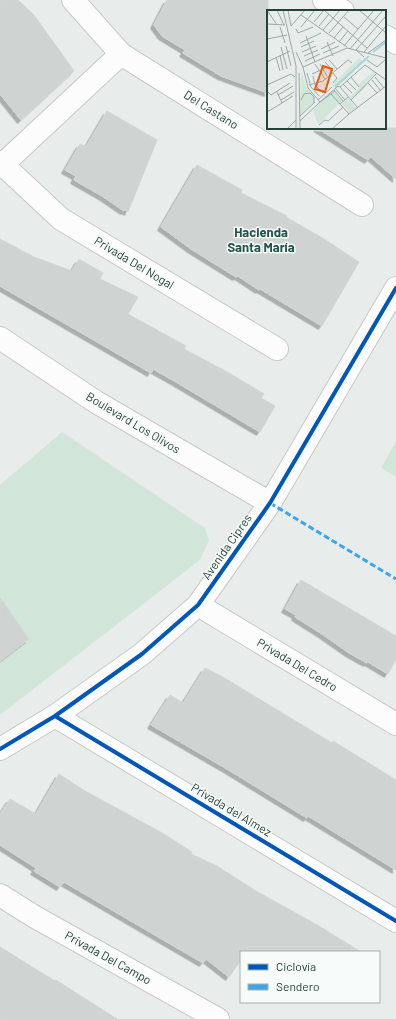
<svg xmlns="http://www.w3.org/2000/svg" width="396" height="1019" font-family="Barlow,sans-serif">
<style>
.green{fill:#d1e6d8}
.building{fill:#cfd4d2;stroke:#d1d6d4;filter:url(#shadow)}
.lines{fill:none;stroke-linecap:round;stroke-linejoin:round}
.minor-casing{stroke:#c5cac8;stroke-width:24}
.minor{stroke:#fcfcfc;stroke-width:22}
.quiet{stroke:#3ea4ec;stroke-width:3;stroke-dasharray:6 3;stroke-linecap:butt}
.cycleway-casing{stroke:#f7fbf9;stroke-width:6}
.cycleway{stroke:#0057b8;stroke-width:4}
.labels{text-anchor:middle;stroke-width:3;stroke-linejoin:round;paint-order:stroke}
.street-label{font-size:12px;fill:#24423a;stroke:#f7fbf9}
.neighbourhood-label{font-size:13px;font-weight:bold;fill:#1f5548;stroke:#f7fbf9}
.inset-river{fill:none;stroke:#a9d4db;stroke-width:2}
.inset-road{fill:none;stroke:#9aa9a4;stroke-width:1}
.view{fill:#e8590c;fill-opacity:0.15;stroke:#e8590c;stroke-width:2}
.inset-edge{fill:none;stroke:#24423a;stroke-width:2}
</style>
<defs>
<filter id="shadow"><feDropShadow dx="-3.5" dy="3.5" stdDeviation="0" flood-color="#0004"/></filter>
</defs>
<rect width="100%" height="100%" fill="#e8edeb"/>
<path class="green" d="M62,432L205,528L209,540L200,560L0,715V485Z
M396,441V477L381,468Z"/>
<path class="building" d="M0,0H18L34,15L74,71L21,120L0,94Z
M167,0H268V93L221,76L183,53L185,50L162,36L154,25Z
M107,111L157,140L128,212L125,210L124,211L102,196L74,180L76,176L65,170L80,144L86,147Z
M317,128H396V179L371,157L368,160Z
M197,165L242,190L241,193L287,216L286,217L324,239L359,262L322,326L260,289L259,290L238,276L236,277L191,249L161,227Z
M0,239L34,257L72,271L79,259L103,273L100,279L138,297L128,314L186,346L184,349L229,373L264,394L261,398L275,406L260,432L176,382L153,369L151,373L0,286Z
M301,580L396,636V659L388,674L368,662L367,663L349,653L322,634L295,617L296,615L285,609Z
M0,598L29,639L0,661Z
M205,668L221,676L332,743L333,741L396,780V870L308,816L307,818L227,769L151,725L170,695L183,703Z
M59,774L85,791L164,834L192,852L191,854L217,866L256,891L319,926L361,952H241V960L229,977L206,959L203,963L64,882L60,887L34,871L36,868L0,845V814L10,799L36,814Z
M0,947L55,981L56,980L117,1019H0Z"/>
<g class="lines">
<defs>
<path id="minor" d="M73,0L121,54L362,205
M324,0L343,11
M385,36L396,43
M0,162L61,219L277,349
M0,167L121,54
M0,338L96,402L270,503
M198,605L396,724
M55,716L396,921
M0,749L55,716L142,654L198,605L270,503L396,288
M0,895L35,917L218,1019"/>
</defs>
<use href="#minor" class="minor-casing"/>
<use href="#minor" class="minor"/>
<path class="quiet" d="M270,503L396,579"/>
<defs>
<path id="cycleway" d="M55,716L396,921
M0,749L55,716L142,654L198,605L270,503L396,288"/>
</defs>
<use href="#cycleway" class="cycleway-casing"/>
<use href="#cycleway" class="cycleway"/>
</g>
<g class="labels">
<g class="street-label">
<text transform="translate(211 110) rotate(32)" y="4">Del Castano</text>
<text transform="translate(134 263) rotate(31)" y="4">Privada Del Nogal</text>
<text transform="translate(133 423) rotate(31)" y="4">Boulevard Los Olivos</text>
<text transform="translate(227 547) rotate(-55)" y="4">Avenida Cipres</text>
<text transform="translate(297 665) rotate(31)" y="4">Privada Del Cedro</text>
<text transform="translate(231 810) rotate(31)" y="4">Privada del Almez</text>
<text transform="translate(108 958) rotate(29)" y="4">Privada Del Campo</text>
</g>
<g class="neighbourhood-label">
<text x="261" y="237">Hacienda<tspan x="261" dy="15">Santa María</tspan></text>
</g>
</g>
<g transform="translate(267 10)">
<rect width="119" height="119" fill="#e8edeb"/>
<path d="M92,48L96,51L99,49L68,78L65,75ZM107,61L109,63L98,74L100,76L85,89L83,87L93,77L91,75ZM34,62L39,77L47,87V92L33,105ZM66,80L75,90L51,115L46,100ZM81,88L89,98L83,103L75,94Z" fill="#d1e6d8"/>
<path class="inset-river" d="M106,42L119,32M68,77L102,46"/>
<path class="inset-road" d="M0,0L10,15M10,0L17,15M16,0L29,56V119M21,0L24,16M57,0L100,38M92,0L119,23M34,5L80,37M77,7L91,19M47,12L57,0M0,14L18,15M24,16L38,0M52,16L62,4M13,17L18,33M34,17L48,0M29,19L31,23L46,17M56,20L73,0M62,23L82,0M39,26L48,52M67,28L76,17M0,29L20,25M60,32L66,46M72,32L81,21M33,33L54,23M19,36L24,56M77,36L107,0M14,37L20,59M34,37L47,31M54,39L68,32M83,39L116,0M29,42L36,57M35,42L49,36M97,42L119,16M56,43L72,36M101,43L119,30M13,45L16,60M37,46L51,40M9,47L13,61M97,47L89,40L119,6M62,50L70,59M100,50L110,57L119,49M38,51L53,44M0,52L23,41M58,52L66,61M48,54L58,69M53,54L60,66M32,63L33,119M40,63L44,77L52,86M45,64L58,58M46,66L48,75L56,83M84,67L92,77M108,67L117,78M105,70L114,81M80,71L89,80M66,73L70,68L66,63M101,73L110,83M76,74L85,83M0,75L24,64L28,67M42,75L56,71L81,50L85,53M73,77L98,55L119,70M73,77L91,98M68,78L78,90M67,80L76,91M0,81L4,85L23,73M68,81L53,92L71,76L73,77M64,84L73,94M11,85L26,76M81,87L73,94L82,104L119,76M14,90L27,82M34,90L37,84L43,83L47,87V93M51,90L65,77M84,90L110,63M15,93L26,86M0,102L15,93L10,82M33,106L48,92M33,111L53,92L41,78L36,57L80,38L119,48M52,115L58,110L61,111L76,97M20,119L29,110M65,119L82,104"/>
<path class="view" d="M56,56L65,59L58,82L48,79Z"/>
<rect width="119" height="119" class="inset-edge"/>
</g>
<rect x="240" y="951" width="140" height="52" fill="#f7fbf9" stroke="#a3b1ad"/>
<rect x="248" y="964" width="20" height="6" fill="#0057b8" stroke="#a3b1ad"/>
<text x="276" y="971" font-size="12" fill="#24423a">Ciclovía</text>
<rect x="248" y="984" width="20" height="6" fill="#3ea4ec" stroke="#a3b1ad"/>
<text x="276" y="991" font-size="12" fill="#24423a">Sendero</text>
</svg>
